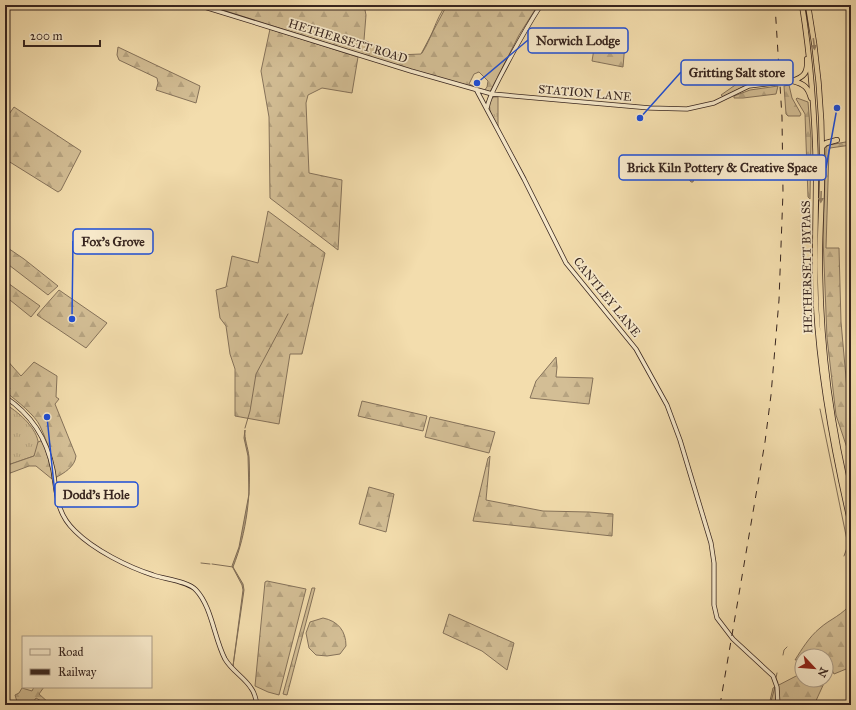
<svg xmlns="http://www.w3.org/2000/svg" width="856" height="710" font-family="'IM FELL Great Primer',serif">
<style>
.grass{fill:url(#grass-tufts);stroke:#85725a}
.forest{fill:url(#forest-firs);stroke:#85725a}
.water{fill:url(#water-ripples);stroke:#816e57}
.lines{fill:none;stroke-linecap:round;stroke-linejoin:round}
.stream{stroke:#816e57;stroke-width:1}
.secondary-casing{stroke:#37251f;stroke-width:5}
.highway-casing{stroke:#37251f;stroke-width:6}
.secondary{stroke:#f7e9ca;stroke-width:3.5}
.highway{stroke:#f3ddad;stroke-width:4.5}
.rail{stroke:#37251f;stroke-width:1;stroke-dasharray:7 7;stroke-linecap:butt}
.secondary-bridge-casing{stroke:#37251f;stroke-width:5;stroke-linecap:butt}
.secondary-bridge{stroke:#f7e9ca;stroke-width:3.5}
.oneway{fill:#958166}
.labels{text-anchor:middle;stroke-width:3.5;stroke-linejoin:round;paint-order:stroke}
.street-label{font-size:12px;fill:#37251f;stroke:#f7e9ca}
.leader{fill:none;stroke:#1d4ed8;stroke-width:1.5}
.callout-dot{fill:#1d4ed8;stroke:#f7e9ca;stroke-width:1.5}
.callout{fill:#f7e9ca;stroke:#1d4ed8;stroke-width:1.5}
.callout-label{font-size:13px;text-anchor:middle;font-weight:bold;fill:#37251f}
</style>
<defs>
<pattern id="grass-tufts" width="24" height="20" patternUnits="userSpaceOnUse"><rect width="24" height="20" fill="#d3be95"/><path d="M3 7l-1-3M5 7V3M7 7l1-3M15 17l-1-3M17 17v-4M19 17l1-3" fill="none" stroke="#b6a380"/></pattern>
<pattern id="forest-firs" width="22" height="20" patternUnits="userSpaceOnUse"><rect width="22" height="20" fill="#d3be95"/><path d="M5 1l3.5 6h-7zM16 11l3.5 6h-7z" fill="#b6a380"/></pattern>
<pattern id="water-ripples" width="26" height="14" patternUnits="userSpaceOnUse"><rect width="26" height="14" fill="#b39e7d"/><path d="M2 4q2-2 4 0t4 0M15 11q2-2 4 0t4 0" fill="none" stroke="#928166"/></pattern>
</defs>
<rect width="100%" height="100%" fill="#f3ddad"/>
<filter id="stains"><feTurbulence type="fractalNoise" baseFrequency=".005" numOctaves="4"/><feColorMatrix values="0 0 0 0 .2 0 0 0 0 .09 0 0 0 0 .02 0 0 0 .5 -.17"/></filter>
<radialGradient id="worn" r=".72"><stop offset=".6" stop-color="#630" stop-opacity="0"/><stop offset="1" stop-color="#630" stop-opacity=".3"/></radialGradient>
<path class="grass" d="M494,97H498V126C492,116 487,110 491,99Z
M5,404C17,411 35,426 38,441C39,446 36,452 34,456L5,466Z"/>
<path class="forest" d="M207,5H364L366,15L364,40L397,55L421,54L447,5H519L523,7L524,5H538L519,35L491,90L489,92L484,91L487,87L488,81L479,72L474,74L469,84L473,86L472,89Z
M270,29L358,57L352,93L322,88L308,95L306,103L309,173L342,180L338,250L270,198L269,117L261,71Z
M596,37L625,43L623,67L592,61Z
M118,47L200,86L196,103L156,90L158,83L157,78L119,60L117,55Z
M763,72L777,73L778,80L749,84L723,97L721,95L748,76Z
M789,85L792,98L801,114L800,116H788L786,114L784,86Z
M778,86L776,94L743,98H734V96L750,90Z
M797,98L808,102L811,139L810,199L808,197L805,114L796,99Z
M14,107L81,151L61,190L58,192L5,159V120Z
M851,141V145L830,148L829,150L826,248H839L841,322L848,400L851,403V460L836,415L827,338L823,237L826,147L829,145Z
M268,211L325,253L302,354H290L279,424L235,416V369L230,354L226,326L220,318L216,290L226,287L232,256L258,263Z
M5,246L24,259L58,286L48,295L5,262Z
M5,281L40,306L31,317L5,296Z
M59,290L107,323L86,348L37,315Z
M556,357L557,367L556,377L593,378L589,404L530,398L536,381Z
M5,358L21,376L34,362L57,376L56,397L59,399L55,404L76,456C75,467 64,473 55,478C53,460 48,443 40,426C35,415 17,401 7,393L10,388L5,383Z
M362,401L427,416L423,431L358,416Z
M430,417L495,432L489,453L425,437Z
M43,440L52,472V479L36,466H29L5,475V466L34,456L38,442Z
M490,456L486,500L543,511L589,512L613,514L612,536L473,521L488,458Z
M369,487L394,494L386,532L359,524Z
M267,581L306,589L279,695L268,692L255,686L265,582Z
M312,588H315L287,695L283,694Z
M851,603V667L834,674L832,670L831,669V675L825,681L814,705H778L777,702L775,705H769L773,688L800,674L802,664V680H826V656H802V659L795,660C802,649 809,637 820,628C830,619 843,615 851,603Z
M449,614L514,643L507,670L482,651L443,633Z
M323,618C338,621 346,631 346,646L340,654L327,656L316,655L309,648L306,633L310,622Z
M34,687H44L39,694L49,703L46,704L36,698L31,705H18L15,695L19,693L22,688L32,691Z"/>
<path class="water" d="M679,162L689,163L694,178L693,182H691L688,178H684L682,175L681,168L683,167L678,165Z
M245,430C244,439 248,447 249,457C251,494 247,532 233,567L243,584L244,590L233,666L243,590L242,585L232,566L239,547L249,494L248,456L244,438Z"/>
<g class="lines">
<path class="stream" d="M422,53C432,38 435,20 446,5
M820,409L848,545L844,556
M245,428L250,411L256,374L288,314
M851,554L849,557L851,565
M201,563L210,564
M212,564L233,567
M783,655L784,650L787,647
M777,673L776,678L778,683
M770,705L775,687"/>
<defs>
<path id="secondary" d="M198,5L411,71L492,94L650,108L687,109L714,103L749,86L774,83
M477,91L524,179L566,263L636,349L667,405L680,440L711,543L714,563V605L717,618L733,639L773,676L777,687L778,705
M487,108C489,97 495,87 500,77C513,52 526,28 541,5
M5,397C31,414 47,439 53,470C57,494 56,513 75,531C94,550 128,567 153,575C164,579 188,581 196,590C212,607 214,638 225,659C232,671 244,677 251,688C255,693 256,699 257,705"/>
<path id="highway" d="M802,5C811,61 815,117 816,174C816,217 814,261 816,304C820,379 834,452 851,525
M808,5C818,60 823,117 822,174C822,207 819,240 820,273C821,352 832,431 851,507
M792,81C804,77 808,73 807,59
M793,81C804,84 808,87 811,98
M822,147L826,143L837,140"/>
</defs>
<use href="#secondary" class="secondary-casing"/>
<use href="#highway" class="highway-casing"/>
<use href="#secondary" class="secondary"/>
<use href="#highway" class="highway"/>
<path class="rail" d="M720,705L765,442L771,395L779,300L783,192L782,117L775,5"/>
<defs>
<path id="secondary-bridge" d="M774,83L787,81"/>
</defs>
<use href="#secondary-bridge" class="secondary-bridge-casing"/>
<use href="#secondary-bridge" class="secondary-bridge"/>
</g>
<defs><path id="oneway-solid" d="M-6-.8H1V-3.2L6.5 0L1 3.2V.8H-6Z"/></defs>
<g class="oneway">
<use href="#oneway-solid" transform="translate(814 44) rotate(83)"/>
<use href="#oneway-solid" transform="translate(821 197) rotate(92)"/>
</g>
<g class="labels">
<g class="street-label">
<text transform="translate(348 41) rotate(17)" y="4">HETHERSETT ROAD</text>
<text transform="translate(585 93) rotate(5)" y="4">STATION LANE</text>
<text transform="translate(807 267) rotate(-91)" y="4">HETHERSETT BYPASS</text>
<text transform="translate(607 297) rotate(51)" y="4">CANTLEY LANE</text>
</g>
</g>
<path class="leader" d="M477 83L528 40M640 118L681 72M837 108L826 168M72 319L73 241M47 417L55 495"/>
<g class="callout-dot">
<circle cx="477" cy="83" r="4"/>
<circle cx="640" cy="118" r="4"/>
<circle cx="837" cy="108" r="4"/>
<circle cx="72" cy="319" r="4"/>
<circle cx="47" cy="417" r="4"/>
</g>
<g class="callout">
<rect x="528" y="28" width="100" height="25" rx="4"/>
<rect x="681" y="60" width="112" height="25" rx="4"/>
<rect x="619" y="155" width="207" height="25" rx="4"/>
<rect x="73" y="229" width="80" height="25" rx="4"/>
<rect x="55" y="482" width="83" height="25" rx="4"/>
</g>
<g class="callout-label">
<text x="578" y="45">Norwich Lodge</text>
<text x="737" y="77">Gritting Salt store</text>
<text x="722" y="172">Brick Kiln Pottery &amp; Creative Space</text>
<text x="113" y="246">Fox's Grove</text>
<text x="96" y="499">Dodd's Hole</text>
</g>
<rect width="856" height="710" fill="none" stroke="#f3ddad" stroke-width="20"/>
<rect x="6" y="6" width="844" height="698" fill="none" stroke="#37251f" stroke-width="2"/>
<rect x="10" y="10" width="836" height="690" fill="none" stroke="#37251f"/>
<rect x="22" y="636" width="130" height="52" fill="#f7e9ca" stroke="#aa9b86"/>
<rect x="30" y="649" width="20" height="6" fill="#f7e9ca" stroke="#aa9b86"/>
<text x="58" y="656" font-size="12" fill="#37251f">Road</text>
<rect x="30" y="669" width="20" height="6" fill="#37251f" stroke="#aa9b86"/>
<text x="58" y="676" font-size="12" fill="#37251f">Railway</text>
<g transform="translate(814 668) rotate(116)"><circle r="19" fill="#f7e9ca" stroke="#aa9b86"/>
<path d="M0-3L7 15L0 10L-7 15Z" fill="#8f2418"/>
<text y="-6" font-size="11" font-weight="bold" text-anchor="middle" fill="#37251f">N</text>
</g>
<path d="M24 40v6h76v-6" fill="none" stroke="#37251f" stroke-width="2"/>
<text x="30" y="40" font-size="12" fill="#37251f" stroke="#f7e9ca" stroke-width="3" paint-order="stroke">200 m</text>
<rect width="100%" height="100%" filter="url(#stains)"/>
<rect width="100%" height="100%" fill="url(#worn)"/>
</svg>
